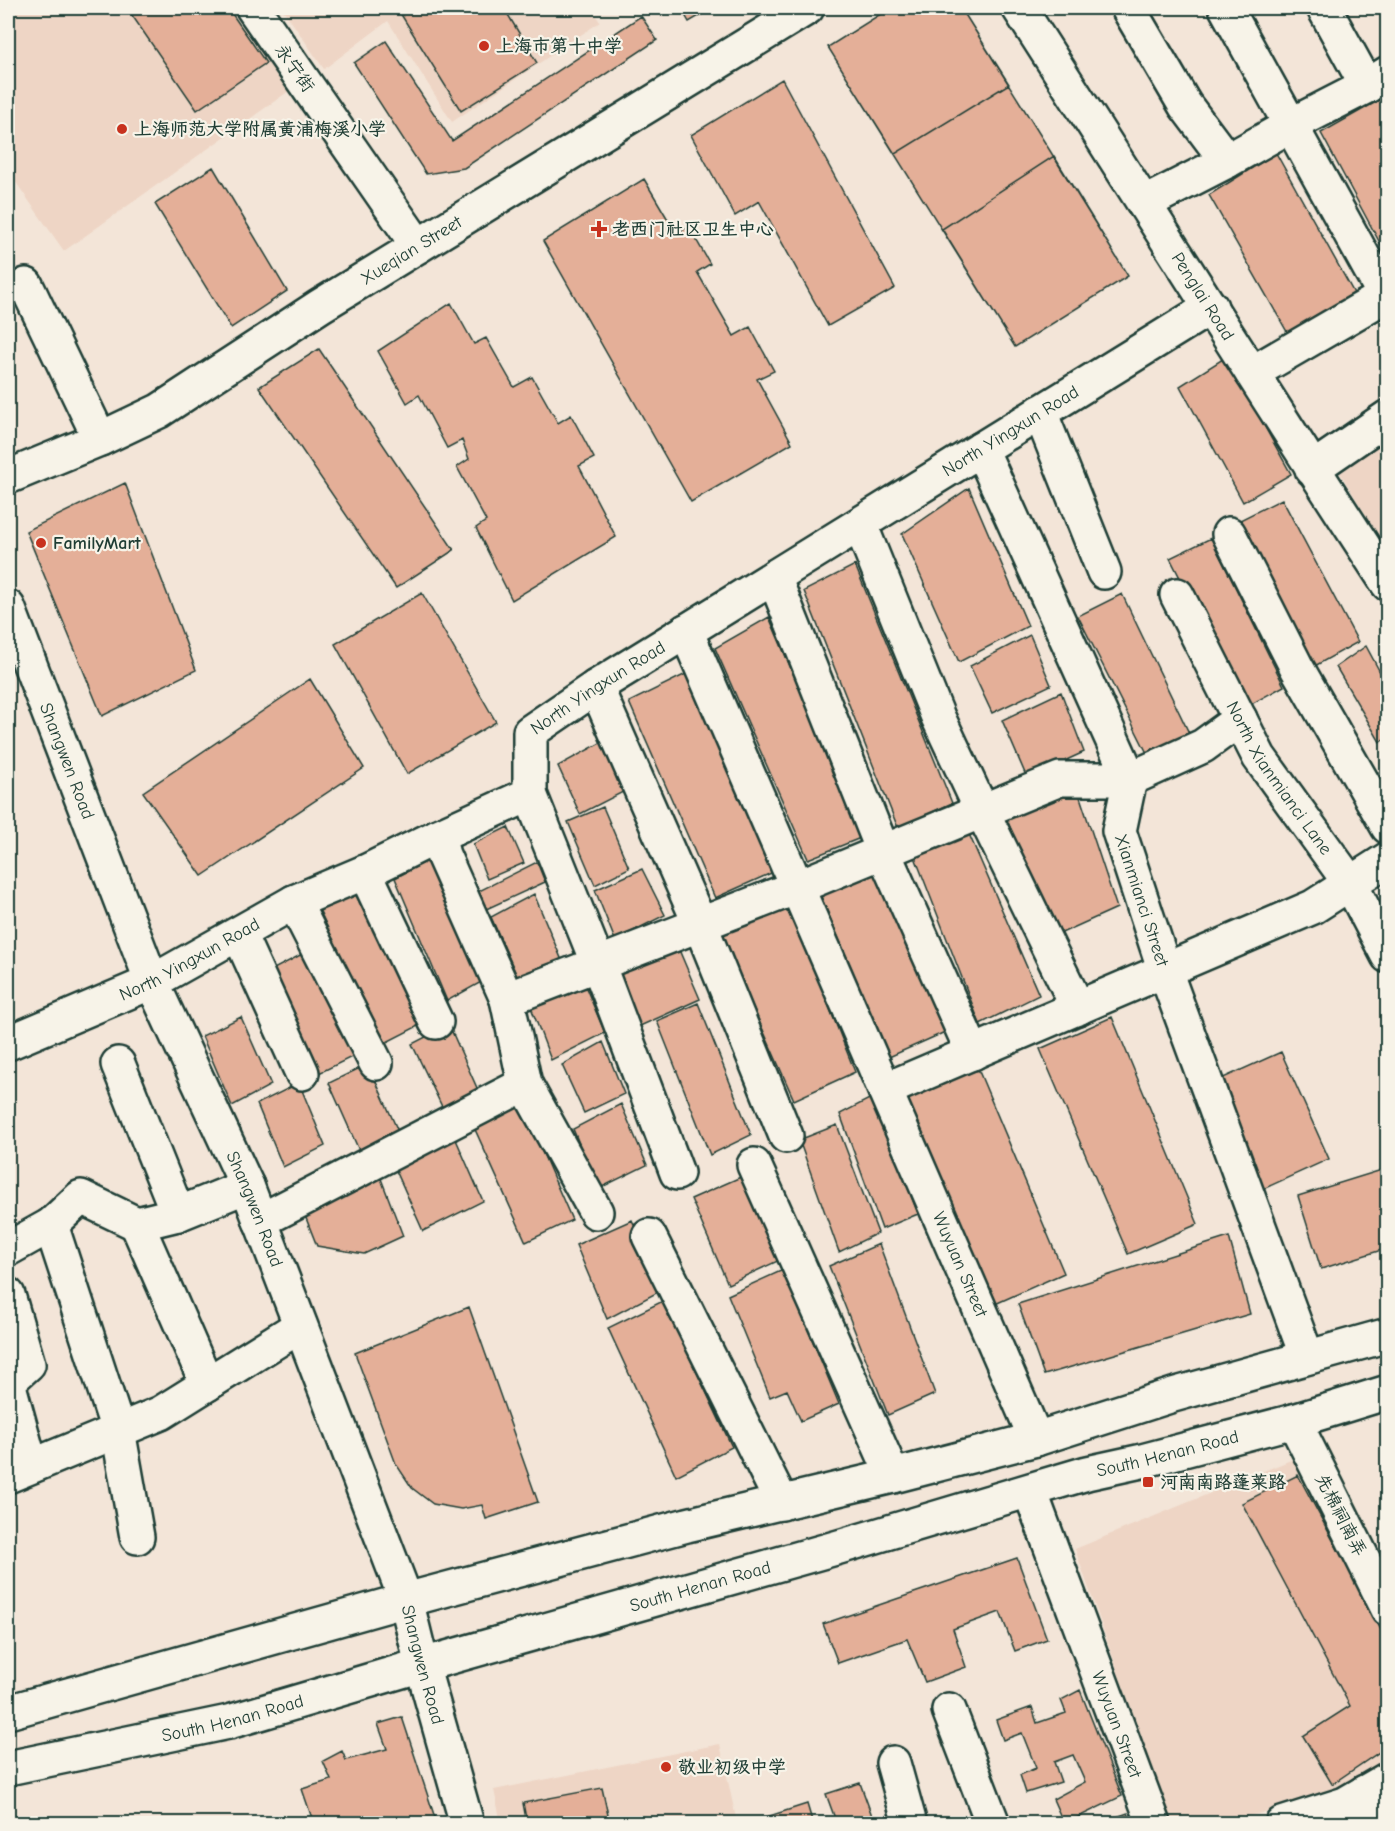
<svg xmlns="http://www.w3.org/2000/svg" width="1395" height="1831" font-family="'Comic Neue','LXGW WenKai TC',sans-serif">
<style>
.built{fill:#eed5c5}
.building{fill:#e4af98;stroke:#1f3d34;stroke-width:1.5}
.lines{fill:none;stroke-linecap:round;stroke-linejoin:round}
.minor-casing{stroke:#1f3d34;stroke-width:38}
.major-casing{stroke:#1f3d34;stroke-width:38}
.minor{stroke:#f7f3e8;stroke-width:33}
.major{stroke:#f7f3e8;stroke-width:33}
.poi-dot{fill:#c8321e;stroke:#f7f3e8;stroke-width:2}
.labels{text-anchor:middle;stroke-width:4.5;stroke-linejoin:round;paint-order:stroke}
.poi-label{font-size:18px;font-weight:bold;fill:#1f3d34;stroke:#f7f3e8;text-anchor:start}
.street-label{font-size:18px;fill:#1f3d34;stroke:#f7f3e8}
</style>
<rect width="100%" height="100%" fill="#f3e5d8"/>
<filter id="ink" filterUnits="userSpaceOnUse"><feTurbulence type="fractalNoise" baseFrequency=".0167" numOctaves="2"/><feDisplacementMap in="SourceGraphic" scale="12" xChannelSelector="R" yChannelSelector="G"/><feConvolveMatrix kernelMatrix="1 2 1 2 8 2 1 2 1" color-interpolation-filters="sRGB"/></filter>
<g filter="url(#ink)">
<path class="built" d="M24,8H240L296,86L64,251L8,171V19Z
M282,8H591L600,22L452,122L388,21L324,69Z
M1387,436V550L1339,471Z
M1298,1457L1387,1631V1761L1340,1791L1225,1823H1171L1075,1549Z
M720,1744L737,1823H501L494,1790Z"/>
<path class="building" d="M127,8H228L266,63L197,110Z
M397,8H504L537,63L461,111Z
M681,8H713L689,22Z
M890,8H961L1128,276L1015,347L828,47Z
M890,8H961L1009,84L895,154L828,47Z
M641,16L657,40L464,168L426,174L354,63L386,41L452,141Z
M782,79L895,288L828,326L759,201L735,216L691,135Z
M1383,98L1388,107V258L1321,133Z
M1276,153L1356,297L1290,337L1209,195Z
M1054,156L1128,276L1015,347L942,229Z
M213,167L287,291L231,328L155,204Z
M644,179L676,233L689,227L710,264L697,272L734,336L750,327L774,371L757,379L792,443L691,502L543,241Z
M451,303L474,344L486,338L514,387L532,377L558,423L571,415L594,458L579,466L616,537L512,600L476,528L486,521L457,467L469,459L462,440L447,448L419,395L407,403L378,351Z
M319,349L454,550L396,588L259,387Z
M1226,357L1291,474L1243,502L1180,386Z
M125,483L196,670L102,716L26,531Z
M969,488L1028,626L959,662L902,534Z
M1282,499L1358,642L1313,667L1238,521Z
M1211,538L1284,686L1246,707L1170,558Z
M855,565L952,803L898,828L804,591Z
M422,593L496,722L407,774L335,644Z
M1122,594L1189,733L1148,755L1078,616Z
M769,617L863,837L808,859L715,648Z
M1030,635L1051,685L992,713L970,666Z
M1366,646L1388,687V737L1380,742L1336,667Z
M688,673L778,870L715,898L629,702Z
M310,679L364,768L202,876L143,792Z
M1061,692L1084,752L1027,778L1002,720Z
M602,742L623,792L580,814L558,766Z
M1074,779L1117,908L1055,936L1005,815Z
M603,807L629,868L595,885L568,822Z
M508,827L524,863L487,879L473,844Z
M969,834L1039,995L980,1024L915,857Z
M433,858L485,980L447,1001L395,878Z
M537,862L545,882L482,911L475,893Z
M642,869L665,915L615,940L595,890Z
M875,869L945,1032L889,1057L820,894Z
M363,886L426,1022L381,1045L319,909Z
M534,894L563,963L521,985L491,917Z
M789,906L855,1072L794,1100L721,935Z
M674,938L700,999L640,1026L613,962Z
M306,952L358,1054L315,1075L268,972Z
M581,976L605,1033L551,1060L529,1002Z
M698,1003L751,1135L710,1155L657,1021Z
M241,1017L271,1085L232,1106L202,1036Z
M1112,1017L1198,1224L1128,1254L1040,1049Z
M449,1025L481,1097L446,1115L412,1044Z
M603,1042L624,1094L584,1113L562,1065Z
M1281,1052L1329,1159L1263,1189L1212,1083Z
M368,1064L401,1138L362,1157L329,1083Z
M978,1069L1064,1273L993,1305L905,1100Z
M299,1083L325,1146L283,1167L257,1104Z
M873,1097L918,1214L882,1229L840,1114Z
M520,1101L572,1220L526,1242L473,1125Z
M621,1104L647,1165L598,1189L573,1129Z
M837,1125L878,1233L839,1252L799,1140Z
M454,1135L483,1201L423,1231L394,1166Z
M1388,1168V1248L1321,1269L1298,1196Z
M380,1176L403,1236L364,1254L317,1246L304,1213Z
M743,1176L780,1260L728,1284L691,1199Z
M632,1220L664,1289L607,1319L576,1245Z
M1229,1237L1250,1314L1044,1375L1018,1304Z
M879,1244L935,1394L888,1415L829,1266Z
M783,1270L839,1404L801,1421L787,1390L770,1397L728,1295Z
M663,1301L732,1447L676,1476L608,1328Z
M469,1307L538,1502L486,1519L482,1505L461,1509L433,1504L412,1488L396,1464L355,1353Z
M1298,1475L1388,1643V1746L1332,1784L1303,1736L1350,1706L1242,1503Z
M1017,1558L1047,1639L1015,1651L1000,1612L953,1629L966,1667L925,1682L907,1639L838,1663L823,1624Z
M1080,1690L1122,1796L1064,1824L1053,1799L1085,1782L1073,1755L1054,1762L1061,1782L1026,1793L1020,1775L1036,1768L1022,1733L1003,1740L996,1720L1032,1707L1037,1723L1066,1713L1061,1700Z
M402,1717L437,1824H344L343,1821L335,1824H314L302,1789L331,1780L323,1761L342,1751L346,1760L387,1749L378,1724Z
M860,1783L875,1824H837L826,1794Z
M602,1788L610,1824H527L523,1803Z
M807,1804L813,1824H758L757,1820Z
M1128,1813L1132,1824H1096Z"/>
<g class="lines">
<defs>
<g id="minor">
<path d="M253,8L418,246"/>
<path id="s1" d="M1019,8C1142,199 1263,393 1388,584"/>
<path d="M1128,8L1185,105L1227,161"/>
<path d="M1226,8L1385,296"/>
<path d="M1324,8L1367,86"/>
<path d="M1145,203L1227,161L1291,125L1367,86L1388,73"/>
<path d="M26,285L100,439"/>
<path d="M1252,373L1388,294"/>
<path d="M1040,412L1104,572"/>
<path id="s2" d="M981,449L1130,779L1119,831L1165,971L1307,1357"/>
<path d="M1312,469L1388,417"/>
<path id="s3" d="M8,477L100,439L159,411L320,306L807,8"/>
<path d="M860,524L938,717L982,811L1078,1008"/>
<path d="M1229,534L1297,668L1388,827"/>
<path d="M774,577L883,851L973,1053"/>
<path id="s4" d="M1177,595L1259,757L1350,883L1388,956"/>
<path id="s5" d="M8,607L152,982L247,1186L406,1600L422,1665L467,1824"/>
<path id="s6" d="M686,631L1036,1439"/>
<path d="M596,687L700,924L786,1136"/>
<path d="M530,794L598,964L677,1173"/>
<path d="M438,836L443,855L507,999"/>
<path d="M365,872L436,1022"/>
<path d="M294,902L376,1063"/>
<path d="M239,934L302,1073"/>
<path id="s7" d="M8,1043L152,982L294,902L365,872L438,836L530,794V732L596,687L1211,307"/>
<path d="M118,1064L178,1214"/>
<path d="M525,1084L596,1212"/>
<path d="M885,1090L1313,907L1388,859"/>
<path d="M754,1165L893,1476"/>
<path d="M260,1221L525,1084L507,999L797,887L1060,779H1130L1203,746L1240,719"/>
<path d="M137,1224L207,1384"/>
<path d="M51,1225L118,1430L137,1537"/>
<path d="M649,1236L782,1503"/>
<path d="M8,1249L51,1225L81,1197L137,1224L178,1214L247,1186"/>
<path d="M8,1295L28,1364L8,1382L31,1466"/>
<path d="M1294,1421L1388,1609"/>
<path d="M8,1476L161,1413L300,1326"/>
<path id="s8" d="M1030,1491L1154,1824"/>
<path d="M949,1710L993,1824"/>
<path d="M893,1763L910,1824"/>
<path d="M1365,1792L1374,1824"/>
<path d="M1282,1824L1345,1804L1388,1779"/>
</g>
<g id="major">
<path d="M8,1712L406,1600L687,1525L893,1476L1036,1439L1173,1395L1388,1335"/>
<path id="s9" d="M8,1768L229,1722L422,1665L839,1547L1087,1473L1142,1461L1294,1421L1388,1392"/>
</g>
</defs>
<use href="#minor" class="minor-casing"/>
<use href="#major" class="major-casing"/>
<use href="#minor" class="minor"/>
<use href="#major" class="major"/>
</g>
</g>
<g class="poi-dot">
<circle cx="484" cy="46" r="6"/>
<circle cx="122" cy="129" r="6"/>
<path d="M596 220h6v6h6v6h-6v6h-6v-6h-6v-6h6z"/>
<circle cx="41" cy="543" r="6"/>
<rect x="1142" y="1476" width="12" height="12" rx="3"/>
<circle cx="666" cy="1767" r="6"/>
</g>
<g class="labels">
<g class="poi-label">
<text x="496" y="52">上海市第十中学</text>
<text x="134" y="135">上海师范大学附属黄浦梅溪小学</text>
<text x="612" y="235">老西门社区卫生中心</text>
<text x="53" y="549">FamilyMart</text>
<text x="1160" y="1488">河南南路蓬莱路</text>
<text x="678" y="1773">敬业初级中学</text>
</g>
<g class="street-label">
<text transform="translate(295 68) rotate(55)" y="6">永宁街</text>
<text dy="6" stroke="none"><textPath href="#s3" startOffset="464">Xueqian Street</textPath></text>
<text dy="6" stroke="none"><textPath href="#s1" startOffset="342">Penglai Road</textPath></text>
<text dy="6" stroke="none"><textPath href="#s7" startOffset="1208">North Yingxun Road</textPath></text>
<text dy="6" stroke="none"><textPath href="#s7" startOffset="722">North Yingxun Road</textPath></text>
<text dy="6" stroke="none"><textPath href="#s5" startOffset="165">Shangwen Road</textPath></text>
<text dy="6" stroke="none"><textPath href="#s4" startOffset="210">North Xianmianci Lane</textPath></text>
<text dy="6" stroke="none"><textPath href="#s2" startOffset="488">Xianmianci Street</textPath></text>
<text dy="6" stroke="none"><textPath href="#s7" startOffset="200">North Yingxun Road</textPath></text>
<text dy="6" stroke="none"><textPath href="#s5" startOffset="651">Shangwen Road</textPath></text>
<text dy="6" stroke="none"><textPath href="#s6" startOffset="690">Wuyuan Street</textPath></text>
<text dy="6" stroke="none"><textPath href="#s9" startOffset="1202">South Henan Road</textPath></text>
<text transform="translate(1341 1515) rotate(63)" y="6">先棉祠南弄</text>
<text dy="6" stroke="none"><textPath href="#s9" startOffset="716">South Henan Road</textPath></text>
<text dy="6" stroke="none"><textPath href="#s5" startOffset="1137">Shangwen Road</textPath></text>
<text dy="6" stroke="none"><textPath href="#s9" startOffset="230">South Henan Road</textPath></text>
<text dy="6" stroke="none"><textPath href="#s8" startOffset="249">Wuyuan Street</textPath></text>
</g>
</g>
<rect width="1395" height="1831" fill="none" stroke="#f7f3e8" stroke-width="30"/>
<rect x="15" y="15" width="1365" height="1801" fill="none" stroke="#1f3d34" stroke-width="2" filter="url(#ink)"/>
</svg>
